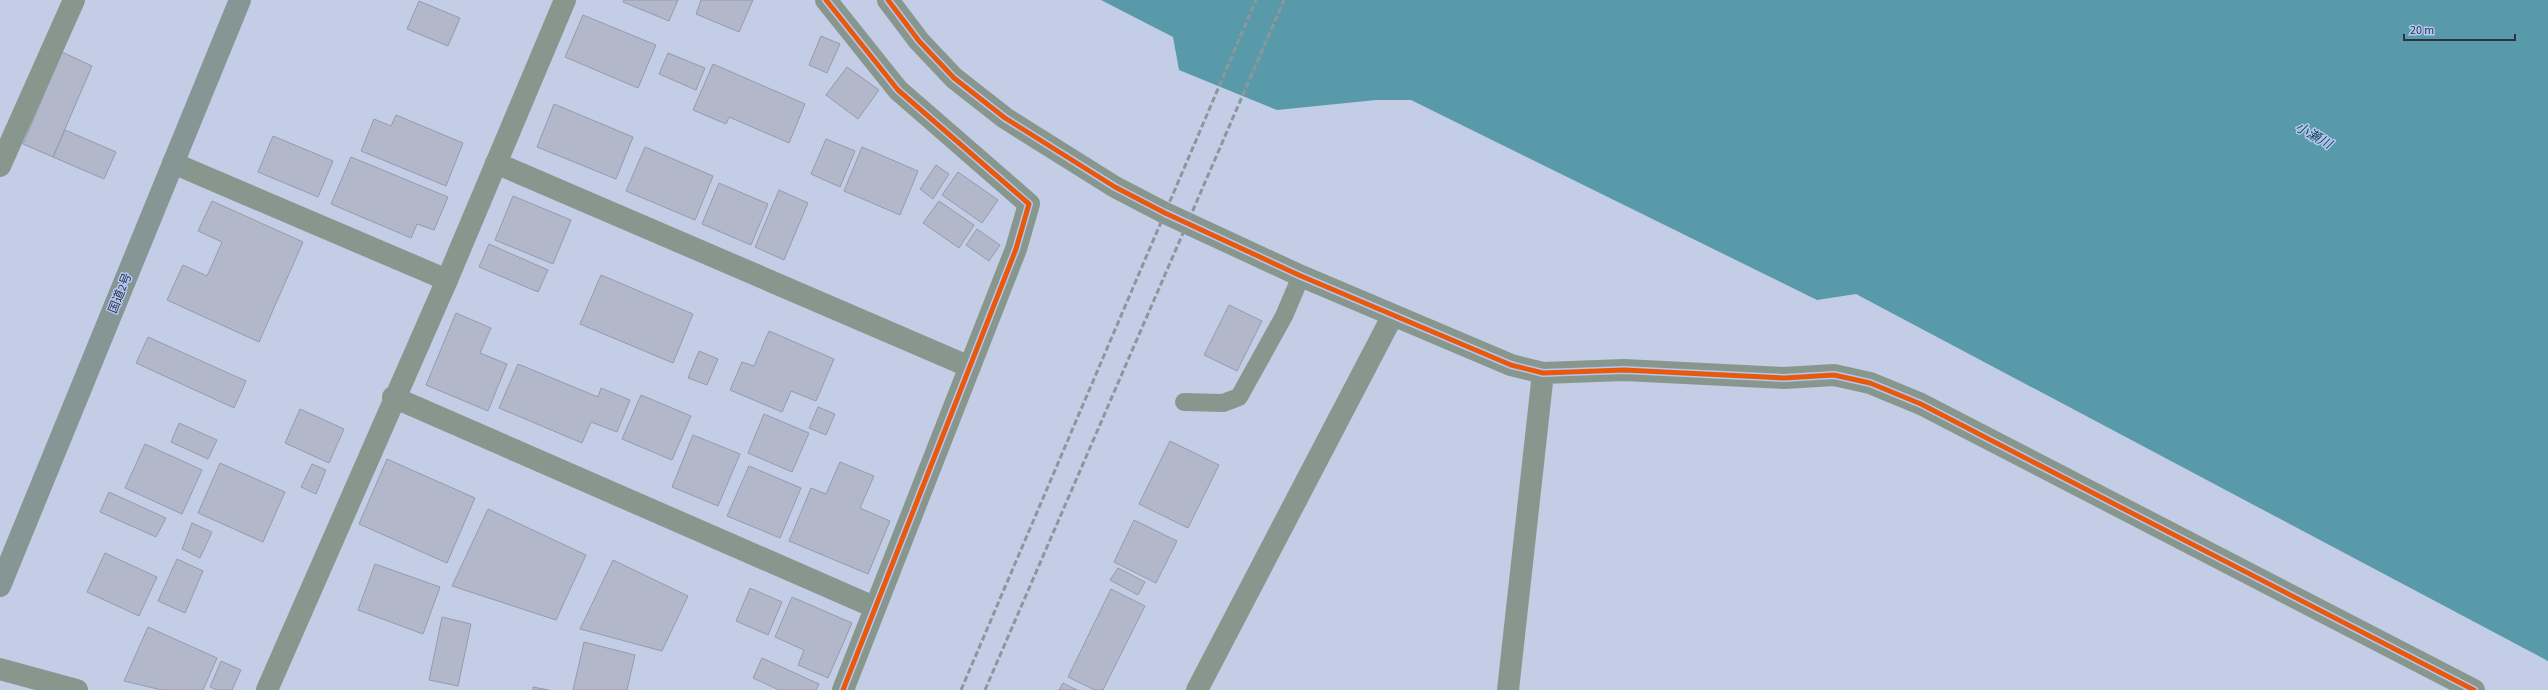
<svg xmlns="http://www.w3.org/2000/svg" width="2548" height="690" font-family="'Source Sans 3','Noto Sans JP',sans-serif">
<style>
.water{fill:#589aa9}
.building{fill:#b2b7ca;stroke:#969aad}
.lines{fill:none;stroke-linecap:round;stroke-linejoin:round}
.service{stroke:#88978e;stroke-width:18}
.minor{stroke:#88978e;stroke-width:22}
.tertiary{stroke:#88978e;stroke-width:22}
.trunk{stroke:#869695;stroke-width:22}
.rail{stroke:#8d979b;stroke-width:3;stroke-dasharray:6 3;stroke-linecap:butt}
.cycleway-casing{stroke:#b4c7f4;stroke-width:8}
.cycleway{stroke:#e8590c;stroke-width:5}
.labels{text-anchor:middle;stroke-width:3;stroke-linejoin:round;paint-order:stroke}
.street-label{font-size:12px;fill:#2b3244;stroke:#b4c7f4}
.water-label{font-size:13px;font-style:italic;fill:#14474e;stroke:#b4c7f4}
</style>
<rect width="100%" height="100%" fill="#c3cde5"/>
<path class="water" d="M1101,0H2548V661L1856,294L1817,300L1411,100H1376L1277,110L1179,70L1173,37Z"/>
<path class="building" d="M624,0H678L669,21L623,2Z
M701,0H753L739,32L696,14Z
M419,1L460,18L448,46L407,29Z
M583,15L656,45L638,88L565,57Z
M821,36L840,44L827,73L809,65Z
M62,52L92,66L53,157L23,144Z
M668,53L705,68L696,90L659,74Z
M713,64L805,104L789,143L729,117L726,124L693,110Z
M847,67L879,90L858,119L826,95Z
M554,104L633,137L616,179L537,147Z
M396,115L463,143L446,186L361,151L374,119L391,126Z
M65,130L116,152L104,179L53,157Z
M273,136L333,161L318,197L258,172Z
M826,139L855,151L840,187L811,174Z
M645,147L713,176L695,220L626,191Z
M862,147L918,171L900,215L844,191Z
M351,157L448,197L434,230L417,224L411,238L331,204Z
M936,165L949,174L933,199L920,189Z
M958,172L998,200L982,223L942,195Z
M719,183L768,204L751,245L702,224Z
M779,190L808,203L784,260L755,247Z
M513,196L571,220L553,264L495,240Z
M212,201L303,242L259,342L167,300L183,265L207,276L222,242L198,231Z
M939,201L974,225L959,248L923,223Z
M977,229L1000,245L989,261L966,245Z
M489,244L548,270L538,292L479,267Z
M601,275L693,314L673,363L580,324Z
M1229,305L1262,321L1237,371L1204,355Z
M456,313L491,328L480,353L507,364L488,411L426,385Z
M769,331L834,359L816,401L791,391L782,412L730,390L742,362L754,366Z
M148,337L246,381L234,408L136,363Z
M699,351L718,359L707,385L688,378Z
M518,364L598,397L601,388L630,400L617,432L591,422L582,443L499,408Z
M641,395L691,416L672,460L622,439Z
M818,407L835,414L826,435L809,428Z
M300,409L344,429L329,463L285,443Z
M764,414L809,433L792,472L748,453Z
M179,423L217,440L208,459L171,442Z
M693,435L740,454L718,506L672,487Z
M1170,441L1219,465L1188,528L1139,504Z
M145,444L202,470L182,514L125,488Z
M387,459L475,498L447,563L359,524Z
M840,462L874,476L860,508L890,521L868,574L789,541L811,488L826,494Z
M220,463L285,492L263,542L198,513Z
M312,464L326,470L316,494L301,487Z
M749,466L801,488L780,538L727,516Z
M109,492L166,518L156,537L100,512Z
M488,509L586,555L556,620L452,586Z
M1134,520L1177,541L1156,583L1114,562Z
M192,523L212,532L200,558L182,549Z
M105,553L157,577L139,616L87,592Z
M177,559L203,571L185,613L158,601Z
M613,560L688,596L662,651L580,629Z
M375,564L440,587L423,634L358,610Z
M1118,568L1145,582L1138,595L1110,580Z
M750,588L782,602L768,635L736,621Z
M1111,589L1145,606L1103,690H1095L1068,677Z
M792,597L852,623L828,678L798,665L804,650L775,637Z
M442,617L471,624L458,686L429,680Z
M148,627L217,658L203,690H162L124,681Z
M584,642L635,655L627,690H573Z
M762,658L819,684L816,690H779L753,678Z
M221,661L241,670L232,690H217L210,687Z
M1063,683L1077,690H1059Z
M533,687L549,690H533Z"/>
<g class="lines">
<path class="service" d="M1184,402L1223,403L1239,397L1284,316L1301,276"/>
<path class="minor" d="M826,0L898,90L1029,204L1016,249L843,690
M888,0L919,41L954,78L1005,118L1115,187L1165,213L1301,276L1511,365L1543,373L1624,370L1784,378L1834,375L1870,383L1921,404L2474,690
M173,163L447,280
M496,163L970,367
M0,166L74,0
M393,397L874,607
M0,669L77,690
M1197,690L1393,315
M1508,690L1543,373"/>
<path class="tertiary" d="M267,690L447,280L565,0"/>
<path class="trunk" d="M0,586L240,0"/>
<path class="rail" d="M961,690L1256,0
M985,690L1284,0"/>
<defs>
<path id="cycleway" d="M826,0L898,90L1029,204L1016,249L843,690
M888,0L919,41L954,78L1005,118L1115,187L1165,213L1301,276L1511,365L1543,373L1624,370L1784,378L1834,375L1870,383L1921,404L2474,690"/>
</defs>
<use href="#cycleway" class="cycleway-casing"/>
<use href="#cycleway" class="cycleway"/>
</g>
<g class="labels">
<g class="street-label">
<text transform="translate(120 293) rotate(-68)" y="4">国道2号</text>
</g>
<g class="water-label">
<text transform="translate(2314 135) rotate(30)" y="5">小瀬川</text>
</g>
</g>
<path d="M2404 34v6h111v-6" fill="none" stroke="#2b3244" stroke-width="2"/>
<text x="2410" y="34" font-size="12" fill="#2b3244" stroke="#b4c7f4" stroke-width="3" paint-order="stroke">20 m</text>
</svg>
